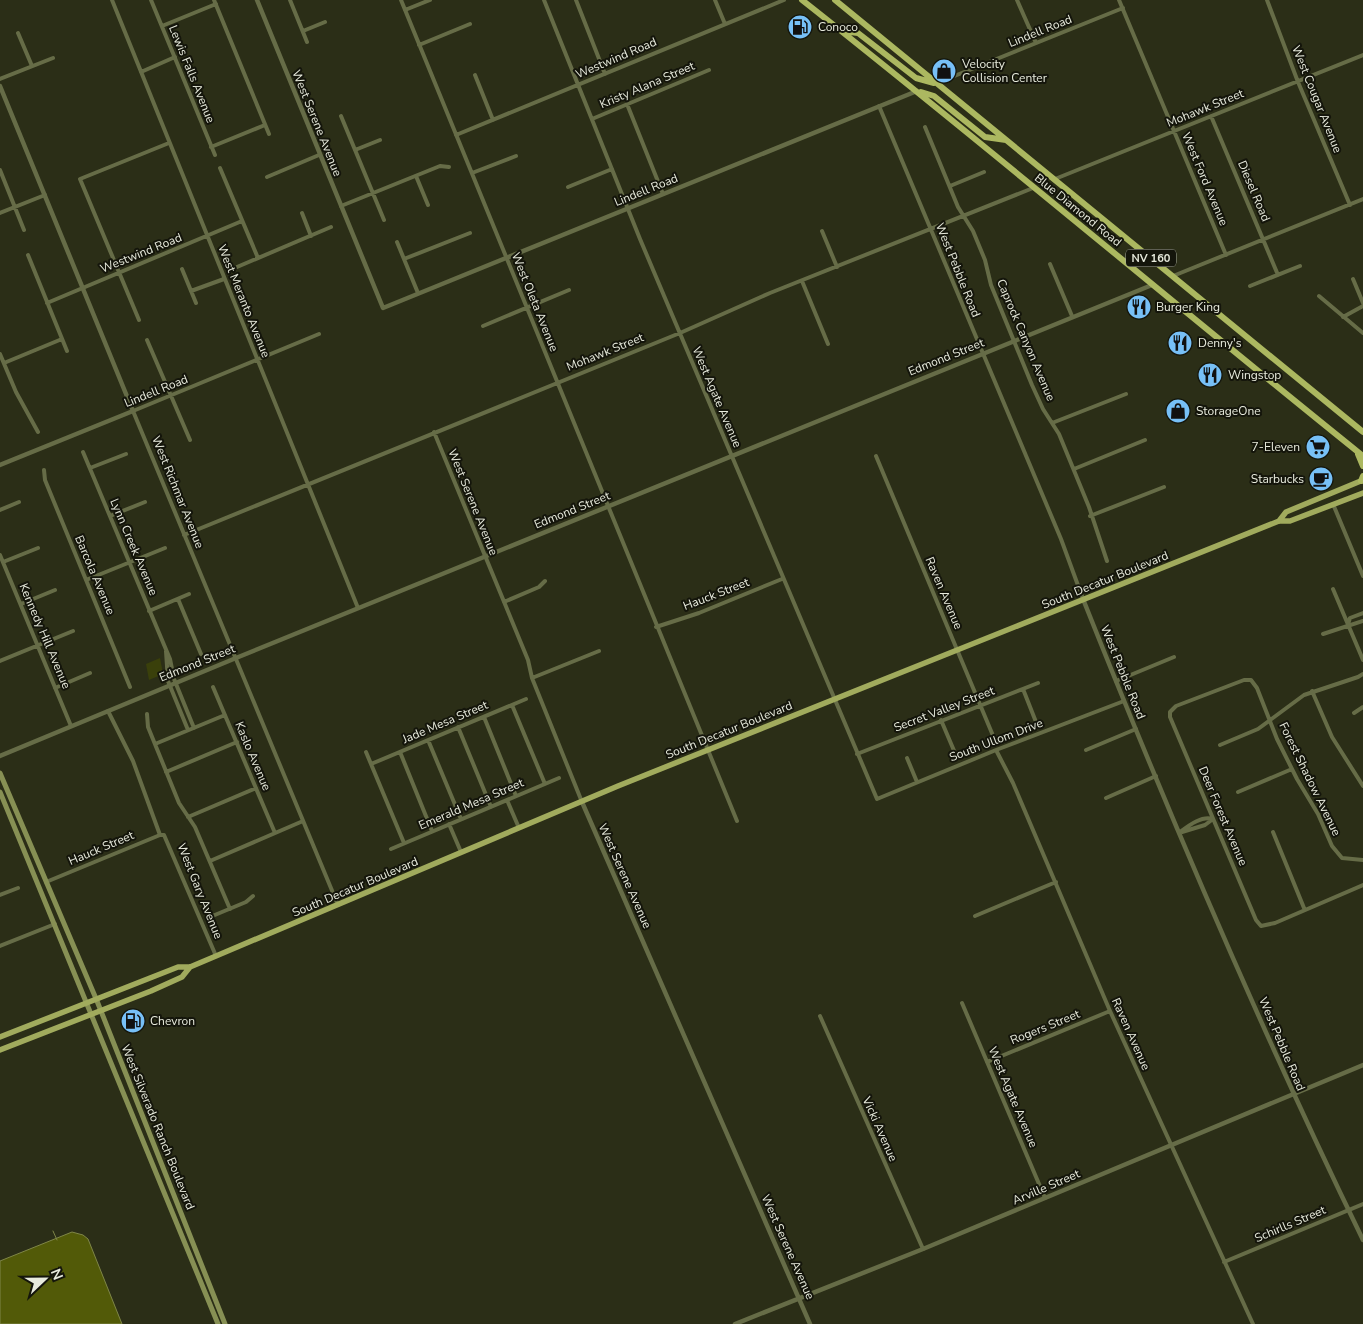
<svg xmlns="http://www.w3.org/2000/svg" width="1363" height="1324" font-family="'Nunito Sans',sans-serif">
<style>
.green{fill:#3a400b}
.water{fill:#525a08;stroke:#7f8648}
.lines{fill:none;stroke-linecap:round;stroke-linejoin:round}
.stream{stroke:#7f8648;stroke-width:1}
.minor{stroke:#666c47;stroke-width:4}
.tertiary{stroke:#666c47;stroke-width:4.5}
.secondary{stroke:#879054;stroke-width:5}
.primary{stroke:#a1ab5d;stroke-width:5.5}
.trunk{stroke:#acb860;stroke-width:6}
.labels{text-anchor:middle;stroke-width:4;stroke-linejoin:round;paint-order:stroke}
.shield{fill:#14150b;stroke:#a8ab9e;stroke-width:1}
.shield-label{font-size:11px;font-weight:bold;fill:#e8ebdd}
.poi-label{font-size:12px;fill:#e8ebdd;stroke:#14150b;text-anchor:start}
.street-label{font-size:12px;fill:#e8ebdd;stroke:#14150b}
</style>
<rect width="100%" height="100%" fill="#2b2e17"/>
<path class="green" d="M160,658L163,674L149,680L146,664Z"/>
<path class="water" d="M72,1232L83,1235L88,1239L122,1324H0V1261Z"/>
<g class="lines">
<path class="stream" d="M53,1231L57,1240"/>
<path class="minor" d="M112,0L358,608
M151,0L215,155
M214,0L269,134
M290,0L307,42
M401,0L737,821
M544,0L640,239L877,799L996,750L1124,701
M576,0L605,74
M715,0L725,24
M1017,0L1036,43
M1119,0L1226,255
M1267,0L1298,82L1350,205
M405,10L430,0
M162,26L216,4
M303,31L325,22
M18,33L32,66
M419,45L470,24
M141,72L175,57
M475,75L493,120
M0,79L53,58
M937,83L1123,8
M627,104L663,194
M879,106L1061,539L1083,599
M341,116L384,220
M1211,116L1278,275
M592,119L709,70
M925,127L958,207L973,231L985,260L991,285L1032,385L1043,409L1059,434L1089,507L1107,561
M456,135L784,0
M211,147L265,125
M355,150L380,140
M220,168L258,258
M0,170L24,230
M472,173L516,156
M416,176L428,205
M267,177L319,155
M1055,179L1363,55
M950,186L984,172
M568,187L612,169
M341,206L440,166L449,167
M0,213L45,195
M302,213L311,236
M822,231L837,267
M397,242L418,293
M28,255L67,351
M404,259L470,233
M1050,264L1072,316
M237,267L331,227
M182,269L196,303
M1173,276L1363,199
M1353,279L1363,303
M802,281L828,344
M1250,286L1300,266
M191,291L224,279
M1319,296L1363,333
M47,303L242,221
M1343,317L1363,306
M139,320L80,179L169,143
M483,326L569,290
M319,334L133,411L338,905
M147,340L190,440
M0,354L16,392L38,432
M4,363L62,339
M1052,423L1126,394
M434,432L528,660L532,678L582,802
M83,452L170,659L174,679L194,728
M876,456L994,738
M90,468L126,454
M1074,469L1145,440
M44,470L45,480L130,687
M1333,504L1363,576
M0,510L19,502
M110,516L145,502
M1090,516L1164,487
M184,535L680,333L770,293L1033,188
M0,555L71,726
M3,562L38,548
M86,580L165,548
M1333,589L1363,660
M178,599L201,654
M504,602L539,587L545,581
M21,604L55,590
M149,611L189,594
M1348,624L1350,618L1363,613
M656,627L699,613L782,579
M1323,634L1363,621
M166,651L168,681L188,730
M0,661L73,631
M532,678L599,651
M1116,681L1174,657
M213,687L275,833
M55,688L90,673
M1023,689L1036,722
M1312,691L1332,737L1363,786
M512,705L545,784
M108,711L133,761L160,835
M1354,713L1363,707
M147,714L148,727L179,803L195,827L230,909
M484,717L516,796
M941,720L955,753
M458,727L491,807
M428,740L461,819
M155,744L225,715
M1220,745L1258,729L1304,695L1358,677L1363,674
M996,750L1013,783L1110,1011L1253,1324
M1086,750L1136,729
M366,752L404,843
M400,752L432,831
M857,754L1038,683
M907,758L917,782
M371,764L526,699
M166,772L237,742
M1238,792L1292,769
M1106,798L1156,776
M507,800L519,828
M188,817L256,788
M449,824L461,852
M1180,832C1188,826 1202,815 1213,819
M1182,832L1205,825L1213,819
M1273,832L1304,908
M391,849L559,778
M1363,860L1342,858L1332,846L1318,814L1297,779L1277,739L1257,688L1251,680H1244L1176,706L1170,712V717L1256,920L1261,926L1275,923L1363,885
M210,861L303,821
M46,882L160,835H164L216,956
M0,895L18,888
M975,916L1056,882
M210,917L246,902L253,896
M0,946L55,924
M962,1003L1045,1198
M820,1016L923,1249
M987,1062L1110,1011
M1224,1262L1363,1204"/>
<path class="tertiary" d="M257,0L383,308L917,91
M0,86L133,411L0,465
M1083,599C1169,815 1261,1030 1363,1240
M0,756L236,658L1152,285
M582,802L810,1324
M735,1324L923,1249L1363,1065"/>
<path class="secondary" d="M0,773L97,1001L225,1324
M0,792L218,1324"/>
<path class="primary" d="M1279,521L1286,512L1363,480
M0,1037L178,967H190L216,956L618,786L1279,521H1290L1363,493
M0,1050L151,991L182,977L190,967"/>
<path class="trunk" d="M802,0C991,149 1175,305 1363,456
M835,0L1363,432
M843,31L858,33L916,78L934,83
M921,92L934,96L985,137L1006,140
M1358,454L1363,466
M1361,481L1363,476"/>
</g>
<defs>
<symbol id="fuel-disc" viewBox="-11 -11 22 22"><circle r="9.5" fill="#77c0f7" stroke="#14150b"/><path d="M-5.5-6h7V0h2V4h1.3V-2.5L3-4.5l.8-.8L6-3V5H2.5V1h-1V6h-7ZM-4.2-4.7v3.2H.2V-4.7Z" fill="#111"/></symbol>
<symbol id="shop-disc" viewBox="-11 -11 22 22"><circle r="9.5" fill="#77c0f7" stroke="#14150b"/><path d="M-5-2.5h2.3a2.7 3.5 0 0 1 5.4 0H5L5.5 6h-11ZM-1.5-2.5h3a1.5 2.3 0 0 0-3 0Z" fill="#111"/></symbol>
<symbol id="restaurant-disc" viewBox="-11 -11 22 22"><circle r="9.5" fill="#77c0f7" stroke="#14150b"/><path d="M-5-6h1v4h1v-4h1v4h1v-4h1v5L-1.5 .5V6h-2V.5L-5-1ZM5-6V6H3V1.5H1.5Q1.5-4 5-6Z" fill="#111"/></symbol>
<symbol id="supermarket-disc" viewBox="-11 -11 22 22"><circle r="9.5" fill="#77c0f7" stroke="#14150b"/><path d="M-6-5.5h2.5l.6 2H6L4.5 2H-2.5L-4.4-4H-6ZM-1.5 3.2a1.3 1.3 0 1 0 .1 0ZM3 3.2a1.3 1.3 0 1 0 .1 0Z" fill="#111"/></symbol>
<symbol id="cafe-disc" viewBox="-11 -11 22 22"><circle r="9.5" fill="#77c0f7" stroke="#14150b"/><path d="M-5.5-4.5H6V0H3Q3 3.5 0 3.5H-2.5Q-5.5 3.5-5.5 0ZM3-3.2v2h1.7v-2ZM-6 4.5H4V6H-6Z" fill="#111"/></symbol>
</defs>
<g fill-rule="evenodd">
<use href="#fuel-disc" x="786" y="13" width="28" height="28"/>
<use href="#shop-disc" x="930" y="57" width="28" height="28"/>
<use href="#restaurant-disc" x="1125" y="293" width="28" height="28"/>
<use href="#restaurant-disc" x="1166" y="329" width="28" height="28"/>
<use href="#restaurant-disc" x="1196" y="361" width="28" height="28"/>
<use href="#shop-disc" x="1164" y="397" width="28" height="28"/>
<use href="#supermarket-disc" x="1304" y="433" width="28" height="28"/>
<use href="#cafe-disc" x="1307" y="465" width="28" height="28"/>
<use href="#fuel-disc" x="119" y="1007" width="28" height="28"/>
</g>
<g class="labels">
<rect class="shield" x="1126" y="249.5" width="50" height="17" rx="4"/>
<g class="shield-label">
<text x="1151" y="262">NV 160</text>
</g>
<g class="poi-label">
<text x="818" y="31">Conoco</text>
<text x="962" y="68">Velocity<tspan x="962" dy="14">Collision Center</tspan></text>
<text x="1156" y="311">Burger King</text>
<text x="1198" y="347">Denny's</text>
<text x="1228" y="379">Wingstop</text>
<text x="1196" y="415">StorageOne</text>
<text x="1300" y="451" text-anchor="end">7-Eleven</text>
<text x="1304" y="483" text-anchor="end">Starbucks</text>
<text x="150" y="1025">Chevron</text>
</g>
<g class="street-label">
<text transform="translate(1040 31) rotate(-22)" y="4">Lindell Road</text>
<text transform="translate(616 58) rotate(-23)" y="4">Westwind Road</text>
<text transform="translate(192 74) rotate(68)" y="4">Lewis Falls Avenue</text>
<text transform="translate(647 85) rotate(-23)" y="4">Kristy Alana Street</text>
<text transform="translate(1317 99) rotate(68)" y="4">West Cougar Avenue</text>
<text transform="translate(1205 108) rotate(-22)" y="4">Mohawk Street</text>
<text transform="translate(317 123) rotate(68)" y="4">West Serene Avenue</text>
<text transform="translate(1205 179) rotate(67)" y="4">West Ford Avenue</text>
<text transform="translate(646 190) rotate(-22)" y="4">Lindell Road</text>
<text transform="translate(1254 191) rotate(67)" y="4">Diesel Road</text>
<text transform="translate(1078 210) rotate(39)" y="4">Blue Diamond Road</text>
<text transform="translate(141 253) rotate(-22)" y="4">Westwind Road</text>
<text transform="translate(958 270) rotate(68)" y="4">West Pebble Road</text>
<text transform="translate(244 301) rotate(68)" y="4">West Meranto Avenue</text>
<text transform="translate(535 302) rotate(68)" y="4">West Oleta Avenue</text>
<text transform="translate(1026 340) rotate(67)" y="4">Caprock Canyon Avenue</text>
<text transform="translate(605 352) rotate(-22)" y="4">Mohawk Street</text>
<text transform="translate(946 357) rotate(-22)" y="4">Edmond Street</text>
<text transform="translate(156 391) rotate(-22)" y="4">Lindell Road</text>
<text transform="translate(717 397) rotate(67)" y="4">West Agate Avenue</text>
<text transform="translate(178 492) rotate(68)" y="4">West Richmar Avenue</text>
<text transform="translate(473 502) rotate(68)" y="4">West Serene Avenue</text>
<text transform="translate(572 510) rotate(-22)" y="4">Edmond Street</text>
<text transform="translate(134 547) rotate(67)" y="4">Lynn Creek Avenue</text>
<text transform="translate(95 575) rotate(67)" y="4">Barcola Avenue</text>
<text transform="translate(1105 580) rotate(-22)" y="4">South Decatur Boulevard</text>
<text transform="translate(944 593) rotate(67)" y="4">Raven Avenue</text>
<text transform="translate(716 594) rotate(-21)" y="4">Hauck Street</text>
<text transform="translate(45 636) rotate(67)" y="4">Kennedy Hill Avenue</text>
<text transform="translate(197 663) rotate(-22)" y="4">Edmond Street</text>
<text transform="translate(1123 672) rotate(68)" y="4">West Pebble Road</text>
<text transform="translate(944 709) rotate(-21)" y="4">Secret Valley Street</text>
<text transform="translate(445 722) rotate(-23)" y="4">Jade Mesa Street</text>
<text transform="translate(729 730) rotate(-22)" y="4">South Decatur Boulevard</text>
<text transform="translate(996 740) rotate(-21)" y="4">South Ullom Drive</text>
<text transform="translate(253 756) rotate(67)" y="4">Kaslo Avenue</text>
<text transform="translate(1310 779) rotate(64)" y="4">Forest Shadow Avenue</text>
<text transform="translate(471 804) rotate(-23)" y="4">Emerald Mesa Street</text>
<text transform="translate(1223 816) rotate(67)" y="4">Deer Forest Avenue</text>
<text transform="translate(101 848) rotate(-23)" y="4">Hauck Street</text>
<text transform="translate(625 876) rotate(66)" y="4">West Serene Avenue</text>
<text transform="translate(355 887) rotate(-23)" y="4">South Decatur Boulevard</text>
<text transform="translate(200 891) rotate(68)" y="4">West Gary Avenue</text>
<text transform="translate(1045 1027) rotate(-22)" y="4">Rogers Street</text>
<text transform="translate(1131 1034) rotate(66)" y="4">Raven Avenue</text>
<text transform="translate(1282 1044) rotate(67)" y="4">West Pebble Road</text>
<text transform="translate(1013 1097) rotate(67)" y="4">West Agate Avenue</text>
<text transform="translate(158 1127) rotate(68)" y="4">West Silverado Ranch Boulevard</text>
<text transform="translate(880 1129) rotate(66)" y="4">Vicki Avenue</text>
<text transform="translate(1046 1187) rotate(-23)" y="4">Arville Street</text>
<text transform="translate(1290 1224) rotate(-23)" y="4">Schirlls Street</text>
<text transform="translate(788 1247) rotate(66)" y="4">West Serene Avenue</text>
</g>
</g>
<g transform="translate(45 1279) rotate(68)" stroke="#14150b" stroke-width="4" paint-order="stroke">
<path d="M0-4L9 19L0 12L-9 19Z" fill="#e8ebdd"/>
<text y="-8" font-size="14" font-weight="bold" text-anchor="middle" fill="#e8ebdd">N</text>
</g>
</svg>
